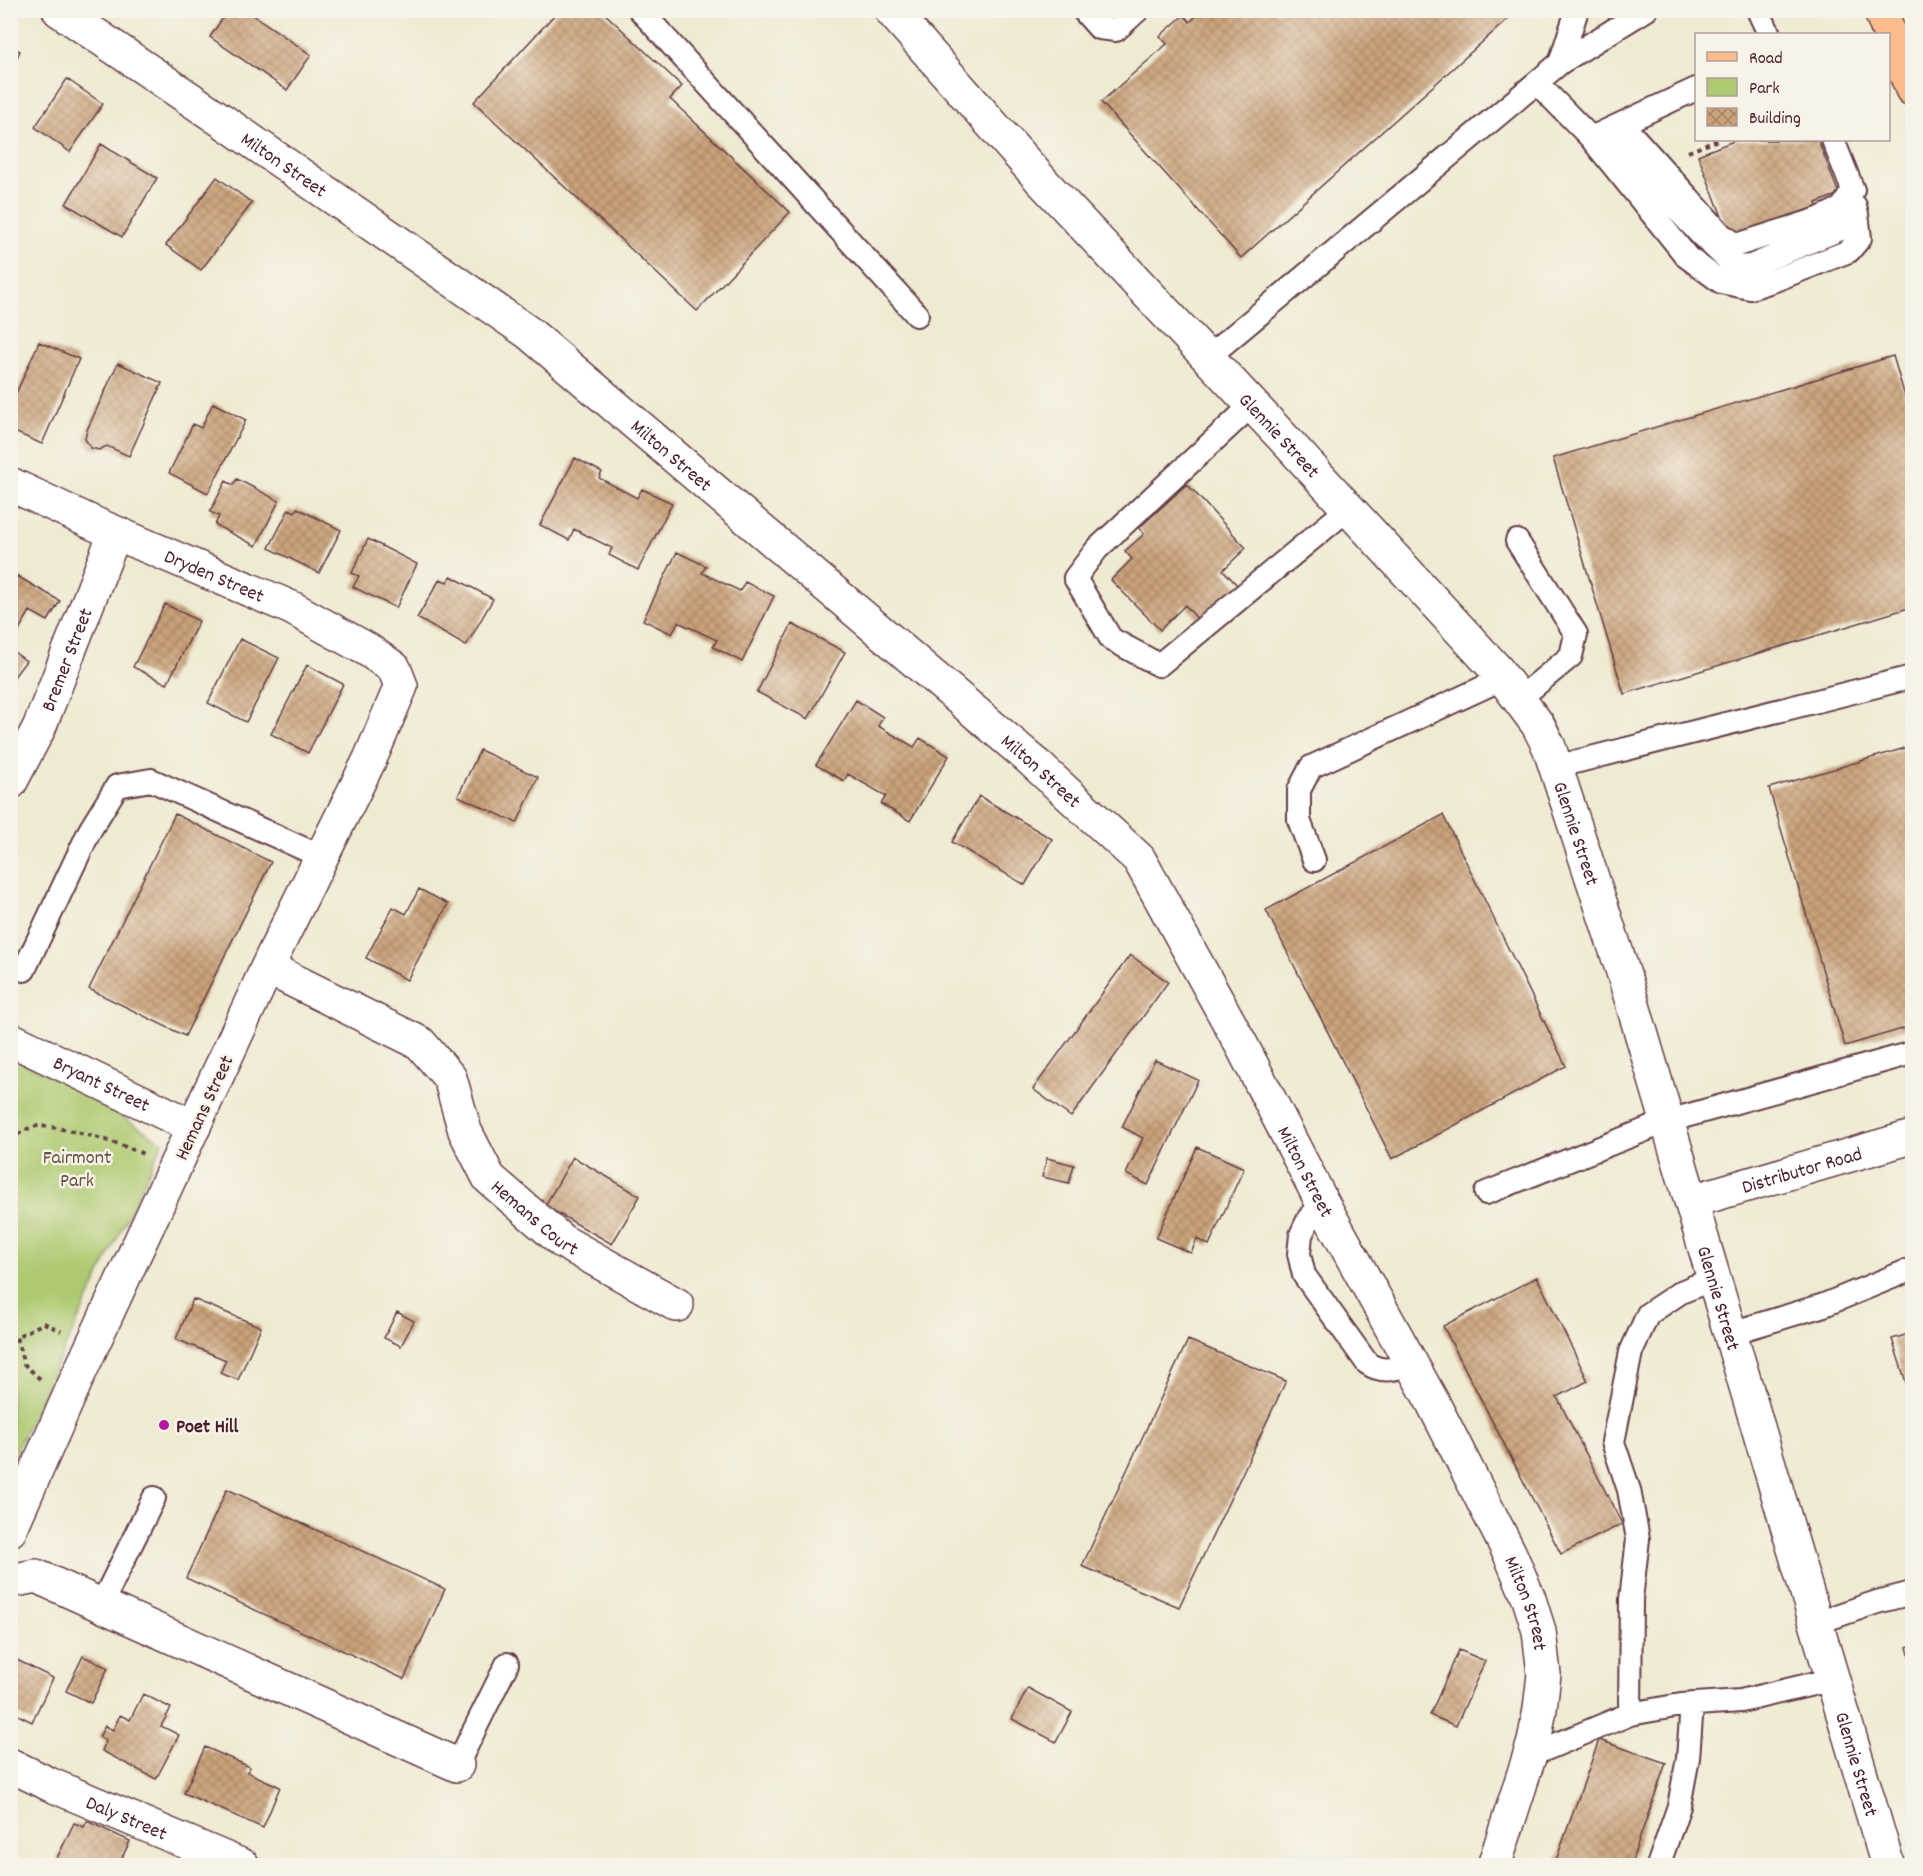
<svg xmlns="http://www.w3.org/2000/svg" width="1923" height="1876" font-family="Dekko,sans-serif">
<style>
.green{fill:#adca71;stroke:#7c744e;stroke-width:1.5}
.building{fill:url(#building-cross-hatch)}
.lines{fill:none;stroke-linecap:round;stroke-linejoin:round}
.service-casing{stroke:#633d44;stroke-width:26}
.minor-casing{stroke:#633d44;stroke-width:36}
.primary-casing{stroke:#633d44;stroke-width:36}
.path{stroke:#633d44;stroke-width:4;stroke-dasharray:4.5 4.5;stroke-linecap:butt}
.service{stroke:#fff;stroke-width:22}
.minor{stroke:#fff;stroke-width:33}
.primary{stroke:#fbbb8d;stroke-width:33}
.poi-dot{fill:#b5179e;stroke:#f7f3e8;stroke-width:2}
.labels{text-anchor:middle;stroke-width:5;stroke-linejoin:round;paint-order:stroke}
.street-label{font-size:20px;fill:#4a1f2b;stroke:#f7f3e8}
.park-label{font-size:20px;fill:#685240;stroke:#f7f3e8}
.poi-label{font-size:20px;font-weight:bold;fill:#4a1f2b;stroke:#f7f3e8;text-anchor:start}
</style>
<defs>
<pattern id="building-cross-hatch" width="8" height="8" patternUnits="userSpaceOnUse" patternTransform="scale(1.5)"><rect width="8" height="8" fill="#cba37a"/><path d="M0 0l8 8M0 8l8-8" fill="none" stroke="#a78464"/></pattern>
</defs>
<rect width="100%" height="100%" fill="#f7f3e8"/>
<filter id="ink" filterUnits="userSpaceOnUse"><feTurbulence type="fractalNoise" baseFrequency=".0167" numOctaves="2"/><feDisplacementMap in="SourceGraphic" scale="12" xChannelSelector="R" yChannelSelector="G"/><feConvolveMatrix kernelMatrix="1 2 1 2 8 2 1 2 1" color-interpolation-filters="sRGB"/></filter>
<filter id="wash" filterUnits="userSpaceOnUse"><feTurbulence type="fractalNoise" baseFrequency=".008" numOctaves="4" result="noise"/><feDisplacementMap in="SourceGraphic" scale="24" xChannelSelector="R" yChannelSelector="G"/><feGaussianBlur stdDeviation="1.35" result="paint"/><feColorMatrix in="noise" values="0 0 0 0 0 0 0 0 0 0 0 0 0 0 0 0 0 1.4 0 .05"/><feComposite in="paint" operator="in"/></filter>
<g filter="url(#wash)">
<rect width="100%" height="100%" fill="#efead2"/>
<path class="green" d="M11,1057L74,1087L163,1142L11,1461Z"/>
<g id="blocks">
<path class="building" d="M228,10H246L311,55L287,90L210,37Z
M559,10H601L682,86L670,99L790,212L697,311L474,102Z
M1203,10H1518L1241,258L1101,102L1167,44L1160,36L1184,15L1190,22Z
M10,46L20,51L10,71Z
M67,79L103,104L70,152L35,127Z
M1736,140H1818L1839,194L1816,203L1828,233L1768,257L1756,227L1730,237L1698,155Z
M101,144L157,178L122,237L66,204Z
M217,177L252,203L201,270L166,245Z
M39,342L79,359L42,444L10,430V407Z
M1893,356L1912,420V607L1624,694L1553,458Z
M118,363L162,383L129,456L107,446L99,450L91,448L85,439L87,430Z
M213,403L246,420L208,493L169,473L193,424L201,428Z
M575,458L602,472L599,478L637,498L642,489L672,503L638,570L609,555L612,548L574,529L569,540L540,525Z
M237,479L279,501L256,546L215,525L219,516L210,512L226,481L233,485Z
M1187,484L1246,548L1223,570L1238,586L1200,622L1185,605L1160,630L1111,580L1132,559L1125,551L1144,534L1139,528Z
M297,508L341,530L319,573L269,548L289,509L295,512Z
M368,539L417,564L396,608L353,587L359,576L352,573Z
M677,552L706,566L702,573L740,591L745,582L774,596L742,662L713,647L717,640L678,622L672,634L643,620Z
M17,576L60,601L48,621L30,611L17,633L10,630V587Z
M451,576L493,599L466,646L417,618L440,579L447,582Z
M165,604L199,621L167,684L133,667Z
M792,624L845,652L808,719L757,692Z
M240,639L279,658L246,722L208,703Z
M10,649L26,661L10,682Z
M307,665L343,684L308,753L271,734Z
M856,700L883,717L878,726L914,747L920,738L949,756L910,821L881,804L886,796L848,774L844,781L816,765Z
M1912,746V1026L1845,1046L1769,788Z
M480,750L538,777L517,823L458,796Z
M979,796L1052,839L1025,885L952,842Z
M175,814L271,862L185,1036L89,989Z
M1443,815L1566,1066L1392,1159L1266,910Z
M419,889L448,904L407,980L366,958L393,907L406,914Z
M1130,955L1168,982L1071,1117L1033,1089Z
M1155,1060L1198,1080L1148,1185L1126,1174L1143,1138L1122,1127Z
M1197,1147L1244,1168L1209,1245L1197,1239L1191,1253L1156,1238Z
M573,1157L640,1196L612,1244L545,1206Z
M1047,1158L1074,1165L1069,1183L1042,1177Z
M1537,1277L1588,1381L1557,1397L1622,1524L1561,1554L1443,1326Z
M193,1299L261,1327L238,1380L220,1373L226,1360L176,1339Z
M397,1312L414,1321L401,1346L384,1338Z
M1912,1333V1401L1892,1339Z
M1188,1340L1286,1381L1179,1607L1082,1566Z
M227,1489L445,1589L404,1679L186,1578Z
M1912,1645V1665L1907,1647Z
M1459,1650L1485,1661L1456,1726L1430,1715Z
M83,1656L108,1668L91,1703L66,1691Z
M11,1657L53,1678L32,1722L10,1711Z
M1028,1688L1072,1712L1056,1742L1012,1719Z
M143,1694L171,1708L161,1726L179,1735L156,1779L102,1751L106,1741L99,1737L105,1726L113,1730L120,1715L130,1720Z
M1599,1740L1666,1763L1630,1866H1554Z
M205,1747L250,1767L247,1772L280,1787L263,1828L184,1793Z
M87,1821L130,1841L118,1866H68L56,1860L74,1823L84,1827Z"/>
</g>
</g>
<g filter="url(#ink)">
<use href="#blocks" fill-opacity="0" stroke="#633d44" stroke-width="1.5"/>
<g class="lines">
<defs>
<path id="service" d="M640,10L917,315
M1083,10L1099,28L1116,30L1138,10
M1758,10L1769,34
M1560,63L1577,10
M1537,83L1591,138L1696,89
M1622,124L1722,235L1737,245L1819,219L1842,208L1853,190L1833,140
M1605,133L1702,236L1730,262L1740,267L1751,266L1848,226L1857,214L1855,206
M1591,138L1687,257L1721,282L1750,288L1775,280L1849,251L1860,238L1857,214
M1208,357L1560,63L1646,10
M1253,404L1097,549L1075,578L1111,639L1159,665L1349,508
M1517,541L1576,634L1571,656L1520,698
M1555,767L1912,677
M1314,860L1299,820V790L1311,767L1504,678
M24,970L90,830L117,786L151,780L322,857
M1486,1193L1668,1121L1912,1053
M1323,1204L1309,1218L1301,1235L1299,1254L1304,1275L1367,1363C1383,1374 1394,1369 1412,1364
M1731,1333L1824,1305L1912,1269
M101,1605L154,1498
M1816,1623L1877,1602L1912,1593
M1630,1714L1631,1599L1638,1539L1629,1490L1613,1442L1631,1352L1648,1314L1681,1292L1715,1278
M1529,1756L1630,1714L1681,1705L1741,1701L1834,1679
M457,1765L507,1664
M1658,1866L1679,1806L1688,1758L1692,1704"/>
<g id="minor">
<path id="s1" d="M59,10L227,124L529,333L1029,758L1139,859L1242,1046L1323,1204L1433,1403L1510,1554L1529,1599L1539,1631L1544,1674L1540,1709L1534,1742L1494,1866"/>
<path id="s2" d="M891,10L1042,181L1289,444L1497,670L1538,725L1549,747L1624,975L1888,1866"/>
<path id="s3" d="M10,484L95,524L292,608L368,650L394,668L401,686L370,759L274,953L78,1376L10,1530"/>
<path id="s4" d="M10,783L39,728L115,533"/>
<path id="s5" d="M268,968L420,1043L450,1078L465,1131L489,1178L562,1241L677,1305"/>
<path id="s6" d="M10,1039L194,1127"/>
<path id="s7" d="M1692,1201L1912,1137"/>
<path d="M10,1581L36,1576L457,1765"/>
<path id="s8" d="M10,1765L49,1784L243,1866"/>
</g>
<path id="primary" d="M1880,10L1912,89"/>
</defs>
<use href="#service" class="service-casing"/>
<use href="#minor" class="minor-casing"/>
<use href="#primary" class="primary-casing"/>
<path class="path" d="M1688,152L1718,140
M10,1139C19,1134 29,1126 40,1126C65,1127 121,1143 143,1154
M40,1379L24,1364L16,1337L44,1323L61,1331"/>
<use href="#service" class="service"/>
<use href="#minor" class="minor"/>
<use href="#primary" class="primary"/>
</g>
</g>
<circle class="poi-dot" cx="164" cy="1425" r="6"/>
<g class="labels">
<g class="street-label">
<text dy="7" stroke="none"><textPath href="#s1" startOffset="273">Milton Street</textPath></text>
<text dy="7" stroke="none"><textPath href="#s2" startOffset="576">Glennie Street</textPath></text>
<text dy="7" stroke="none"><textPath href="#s1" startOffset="758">Milton Street</textPath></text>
<text dy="7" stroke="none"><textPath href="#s3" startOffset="224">Dryden Street</textPath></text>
<text dy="7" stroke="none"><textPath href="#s4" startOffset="136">Bremer Street</textPath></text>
<text dy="7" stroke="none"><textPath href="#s1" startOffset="1244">Milton Street</textPath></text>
<text dy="7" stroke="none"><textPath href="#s2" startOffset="1080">Glennie Street</textPath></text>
<text dy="7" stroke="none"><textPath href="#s6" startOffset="102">Bryant Street</textPath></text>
<text transform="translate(203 1107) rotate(-65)" y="7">Hemans Street</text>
<text dy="7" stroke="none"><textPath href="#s7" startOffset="114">Distributor Road</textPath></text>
<text dy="7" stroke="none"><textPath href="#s1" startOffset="1730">Milton Street</textPath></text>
<text dy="7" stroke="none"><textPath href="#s5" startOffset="384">Hemans Court</textPath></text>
<text dy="7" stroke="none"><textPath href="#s2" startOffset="1566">Glennie Street</textPath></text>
<text dy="7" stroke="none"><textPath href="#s1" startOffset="2216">Milton Street</textPath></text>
<text dy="7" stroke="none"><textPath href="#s2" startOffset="2052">Glennie Street</textPath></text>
<text dy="7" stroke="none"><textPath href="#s8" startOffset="128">Daly Street</textPath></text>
</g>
<g class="park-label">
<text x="77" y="1163">Fairmont<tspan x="77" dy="23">Park</tspan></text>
</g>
<g class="poi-label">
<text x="176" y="1432">Poet Hill</text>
</g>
</g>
<rect width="1923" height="1876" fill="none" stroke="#f7f3e8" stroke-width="36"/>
<rect x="1695" y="33" width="195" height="108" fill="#f7f3e8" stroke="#b29e9c" stroke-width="1.5"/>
<rect x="1707" y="52" width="30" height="9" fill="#fbbb8d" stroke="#b29e9c" stroke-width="1.5"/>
<text x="1749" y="63" font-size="18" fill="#4a1f2b">Road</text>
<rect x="1707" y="78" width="30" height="18" fill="#adca71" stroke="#b29e9c" stroke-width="1.5"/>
<text x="1749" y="93" font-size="18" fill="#4a1f2b">Park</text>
<rect x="1707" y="108" width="30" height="18" fill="url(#building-cross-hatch)" stroke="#b29e9c" stroke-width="1.5"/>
<text x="1749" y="123" font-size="18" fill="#4a1f2b">Building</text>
</svg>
